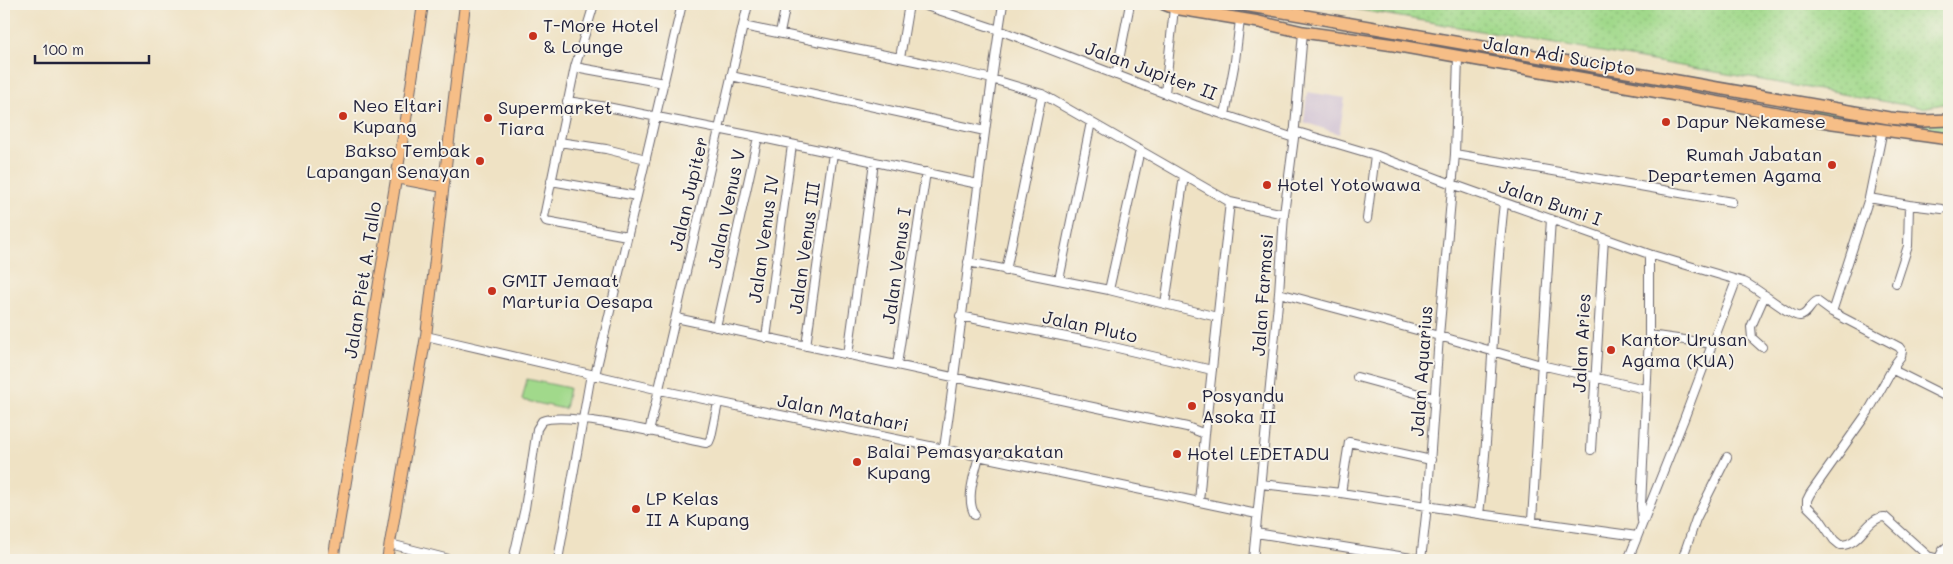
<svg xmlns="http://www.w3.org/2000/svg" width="1953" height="564" font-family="Mali,sans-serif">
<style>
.industrial{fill:#cdbed2}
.grass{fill:url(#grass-dots);stroke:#627e63}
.garden{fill:#a1d98b;stroke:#627e63}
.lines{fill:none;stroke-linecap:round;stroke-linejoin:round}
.minor-casing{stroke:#6a656b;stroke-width:10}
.major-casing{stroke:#6a656b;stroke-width:12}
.highway-casing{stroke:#6a656b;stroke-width:14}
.minor{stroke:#fff;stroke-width:8}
.major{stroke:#f6be87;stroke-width:10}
.highway{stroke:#f6be87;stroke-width:11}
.poi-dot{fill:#c8321e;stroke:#f7f3e8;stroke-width:2}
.labels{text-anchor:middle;stroke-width:4;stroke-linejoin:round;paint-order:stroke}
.poi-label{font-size:18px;fill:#22223b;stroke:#f7f3e8;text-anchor:start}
.street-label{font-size:18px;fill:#22223b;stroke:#f7f3e8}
</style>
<defs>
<pattern id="grass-dots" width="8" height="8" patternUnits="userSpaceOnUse" patternTransform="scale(1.25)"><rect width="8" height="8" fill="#a1d98b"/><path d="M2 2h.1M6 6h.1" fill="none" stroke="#8aba79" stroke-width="1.8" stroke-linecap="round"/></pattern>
</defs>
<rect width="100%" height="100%" fill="#f7f3e8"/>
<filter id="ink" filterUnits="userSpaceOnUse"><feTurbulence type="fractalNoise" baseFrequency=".02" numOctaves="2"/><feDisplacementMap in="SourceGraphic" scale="10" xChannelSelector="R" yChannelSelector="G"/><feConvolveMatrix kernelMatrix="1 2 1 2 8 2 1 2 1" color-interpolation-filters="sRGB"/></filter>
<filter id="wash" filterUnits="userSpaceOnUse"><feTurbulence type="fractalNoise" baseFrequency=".0096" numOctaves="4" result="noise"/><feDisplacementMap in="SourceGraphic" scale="20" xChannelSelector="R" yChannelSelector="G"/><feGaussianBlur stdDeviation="1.12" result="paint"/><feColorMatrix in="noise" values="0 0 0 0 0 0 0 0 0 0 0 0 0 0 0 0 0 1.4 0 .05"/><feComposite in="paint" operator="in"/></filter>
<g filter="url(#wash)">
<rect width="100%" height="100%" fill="#efe2c4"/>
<path class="industrial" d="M1307,92L1345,98L1339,134L1304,122Z"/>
<path class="grass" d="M1326,4H1949V101L1943,104L1922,108Z"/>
<path class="garden" d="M1812,110L1949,123V137L1811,116Z
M527,379L569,388L565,409L522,400Z"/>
</g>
<g filter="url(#ink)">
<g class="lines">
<defs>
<path id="minor" d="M594,4L575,67L544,217L546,221L627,236
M920,4L999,30L1195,105L1294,138
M743,26L934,65L992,79L1042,94L1230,202L1205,434
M780,33L786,4
M900,58L909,4
M575,67L664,83
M1116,75L1130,4
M731,76L985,131
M1165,93L1174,8
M567,101L607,107L758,137L716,327
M1225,115L1235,61L1240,20
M1294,131L1375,155L1452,184L1649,254L1744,282C1756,287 1792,318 1800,316C1808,315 1810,304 1817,301L1832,312L1899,347L1902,351L1901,356L1895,364V371L1949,398
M758,137L978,184
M559,142L606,149L646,159
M1455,154L1732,202
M551,181L637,196
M1869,198L1909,205
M1230,202L1284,214
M1504,203C1492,306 1492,410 1479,514L1637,536
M1367,219L1375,155
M968,262L1109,290L1217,317
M1006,271L1042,94
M1059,280L1091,122
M1896,283L1908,246L1909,205L1942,209
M1109,290L1140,150
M1279,293L1439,336L1541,365L1645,389
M1165,304L1184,176
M1832,312L1869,198L1883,129
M960,316L1092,342L1212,370
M676,318L1187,427L1205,434L1199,502
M1649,335L1713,344
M426,336L660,390L1257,514
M766,338L792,145
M806,346L833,153
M1762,347L1752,338L1751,327L1765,295
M848,355L874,162
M897,365L926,172
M1894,366L1868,412L1810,494L1807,500V506L1819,518L1834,540L1840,545C1860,547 1867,516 1885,517L1928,556L1939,559
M595,375L682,4
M1357,377L1434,398
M649,432L748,4
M944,448C966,300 980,151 1003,4
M1591,450L1604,238
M1261,484L1341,493L1479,514
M1341,493L1349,442L1431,460
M975,515C965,499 975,473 979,456
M1532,520L1551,219
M1642,521L1641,506L1649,335V254
M1256,533L1424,560
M390,544L453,560
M513,560L525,508L537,429L542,421C565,410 676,437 706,443L709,442L711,437L718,403
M558,560L591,374
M1253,560L1279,293L1284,214L1294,138L1303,32
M1421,560L1427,506L1439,336L1455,154L1458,57
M1628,560L1684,419L1736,281
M1682,560L1696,519L1727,457
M1938,560L1943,550L1949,545"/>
<path id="major" d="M396,178L443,187
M333,560L408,107L423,4
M387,560L426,336L465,4"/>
<path id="highway" d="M1164,4L1174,8L1259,22L1303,32L1394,45L1833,123L1949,139
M1238,4L1889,118L1923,121L1949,120"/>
</defs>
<use href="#minor" class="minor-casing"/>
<use href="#major" class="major-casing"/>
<use href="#highway" class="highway-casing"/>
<use href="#minor" class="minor"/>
<use href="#major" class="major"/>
<use href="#highway" class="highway"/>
</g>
</g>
<g class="poi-dot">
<circle cx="533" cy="36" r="5"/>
<circle cx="343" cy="116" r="5"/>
<circle cx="488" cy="118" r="5"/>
<circle cx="1666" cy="122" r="5"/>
<circle cx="480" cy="161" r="5"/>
<circle cx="1832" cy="165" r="5"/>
<circle cx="1267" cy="185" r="5"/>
<circle cx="492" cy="291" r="5"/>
<circle cx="1611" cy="350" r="5"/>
<circle cx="1192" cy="406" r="5"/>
<circle cx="1177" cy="454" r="5"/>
<circle cx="857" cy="462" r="5"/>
<circle cx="636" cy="509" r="5"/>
</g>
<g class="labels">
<g class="poi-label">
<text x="543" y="32">T-More Hotel<tspan x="543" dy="21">&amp; Lounge</tspan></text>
<text x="353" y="112">Neo Eltari<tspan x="353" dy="21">Kupang</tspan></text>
<text x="498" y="114">Supermarket<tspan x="498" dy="21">Tiara</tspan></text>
<text x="1676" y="128">Dapur Nekamese</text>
<text x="470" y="157" text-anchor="end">Bakso Tembak<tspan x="470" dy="21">Lapangan Senayan</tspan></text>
<text x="1822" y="161" text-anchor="end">Rumah Jabatan<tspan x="1822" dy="21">Departemen Agama</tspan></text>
<text x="1277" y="191">Hotel Yotowawa</text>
<text x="502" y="287">GMIT Jemaat<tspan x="502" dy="21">Marturia Oesapa</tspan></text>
<text x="1621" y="346">Kantor Urusan<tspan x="1621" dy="21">Agama (KUA)</tspan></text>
<text x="1202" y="402">Posyandu<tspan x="1202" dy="21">Asoka II</tspan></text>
<text x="867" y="458">Balai Pemasyarakatan<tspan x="867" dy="21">Kupang</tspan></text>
<text x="1187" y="460">Hotel LEDETADU</text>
<text x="646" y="505">LP Kelas<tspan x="646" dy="21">II A Kupang</tspan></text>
</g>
<g class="street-label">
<text transform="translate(1559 56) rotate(10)" y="6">Jalan Adi Sucipto</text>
<text transform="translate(1151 71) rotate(20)" y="6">Jalan Jupiter II</text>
<text transform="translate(689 194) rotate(-77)" y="6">Jalan Jupiter</text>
<text transform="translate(1550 203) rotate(19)" y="6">Jalan Bumi I</text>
<text transform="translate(727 209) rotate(-78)" y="6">Jalan Venus V</text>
<text transform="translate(764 239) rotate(-82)" y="6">Jalan Venus IV</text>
<text transform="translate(805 248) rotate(-82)" y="6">Jalan Venus III</text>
<text transform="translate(897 266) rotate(-82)" y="6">Jalan Venus I</text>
<text transform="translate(363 280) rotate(-81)" y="6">Jalan Piet A. Tallo</text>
<text transform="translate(1263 295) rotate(-86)" y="6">Jalan Farmasi</text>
<text transform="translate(1090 327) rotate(12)" y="6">Jalan Pluto</text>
<text transform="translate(1582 343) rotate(-87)" y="6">Jalan Aries</text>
<text transform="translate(1422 371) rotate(-86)" y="6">Jalan Aquarius</text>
<text transform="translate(843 413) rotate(11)" y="6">Jalan Matahari</text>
</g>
</g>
<rect width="1953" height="564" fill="none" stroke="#f7f3e8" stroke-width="20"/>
<path d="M35 55v8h114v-8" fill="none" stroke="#22223b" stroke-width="2.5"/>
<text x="42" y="55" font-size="15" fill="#22223b" stroke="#f7f3e8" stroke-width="4" paint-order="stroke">100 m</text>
</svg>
